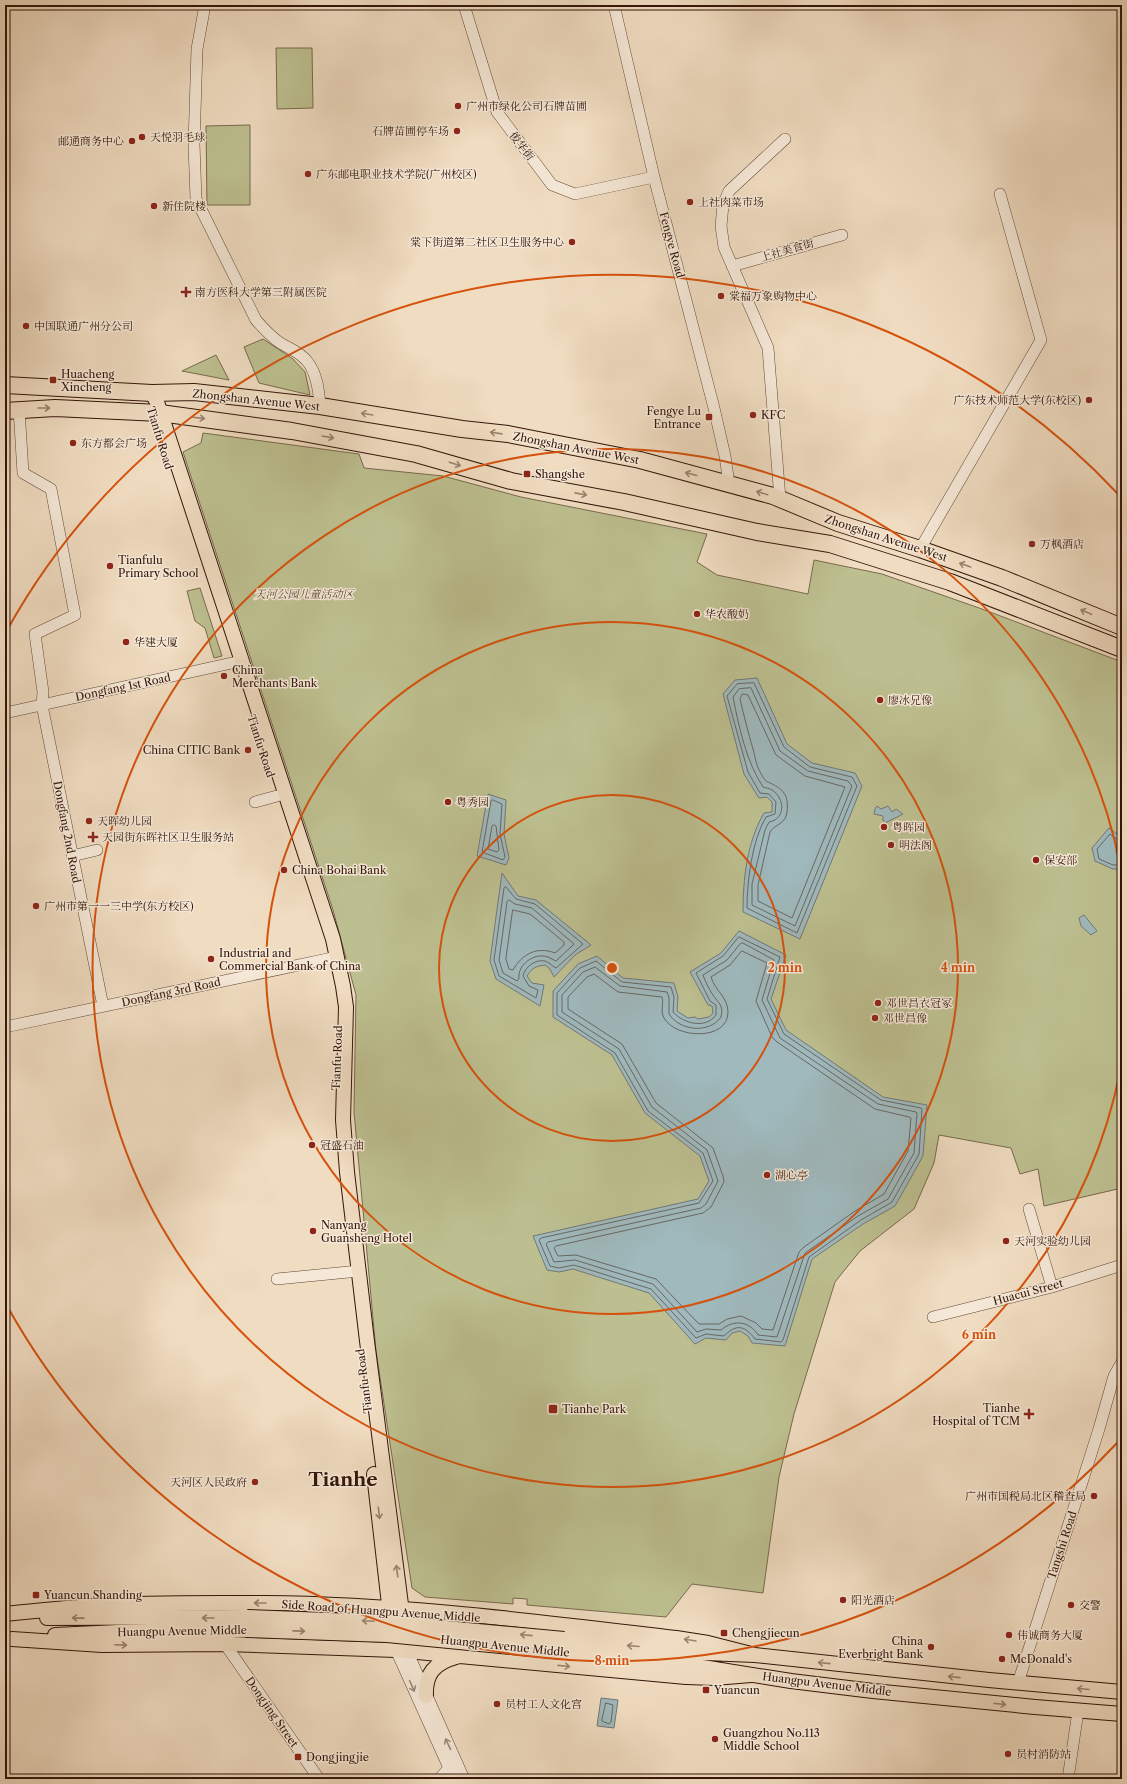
<svg xmlns="http://www.w3.org/2000/svg" width="1127" height="1784" font-family="'Libre Caslon Text','Noto Serif SC',serif">
<style>
.green{fill:#bdbf90;stroke:#786a4c}
.water{fill:#9fb9bd;stroke:#747775}
.lines{fill:none;stroke-linecap:round;stroke-linejoin:round}
.shore{stroke:#696763;stroke-width:1}
.minor-casing{stroke:#624737;stroke-width:12}
.major-casing{stroke:#331509;stroke-width:16}
.highway-casing{stroke:#331509;stroke-width:18}
.minor{stroke:#f5e8d7;stroke-width:11}
.major{stroke:#f0dcc1;stroke-width:14}
.highway{stroke:#f0dcc1;stroke-width:16}
.major-bridge-casing{stroke:#331509;stroke-width:16;stroke-linecap:butt}
.major-bridge{stroke:#f0dcc1;stroke-width:14}
.oneway{stroke:#9b826e}
.oneway2{stroke:#9e897a}
.ring{fill:none;stroke:#d6520c;stroke-width:2}
.poi-dot{fill:#8f2418;stroke:#f5e8d7;stroke-width:1.5}
.labels{text-anchor:middle;stroke-width:3;stroke-linejoin:round;paint-order:stroke}
.poi-label{font-size:11px;fill:#331509;stroke:#f5e8d7;text-anchor:start}
.street-label{font-size:11px;fill:#331509;stroke:#f5e8d7}
.park-label{font-size:11px;font-style:italic;fill:#5c4832;stroke:#f5e8d7}
.town-label{font-size:19px;font-weight:bold;fill:#331509;stroke:#f5e8d7}
.centre{fill:#d6520c;stroke:#f5e8d7;stroke-width:2}
.ring-label{font-size:12px;text-anchor:middle;font-weight:bold;fill:#d6520c;stroke:#f5e8d7;stroke-width:3;stroke-linejoin:round;paint-order:stroke}
</style>
<rect width="100%" height="100%" fill="#f0dcc1"/>
<filter id="stains"><feTurbulence type="fractalNoise" baseFrequency=".005" numOctaves="4"/><feColorMatrix values="0 0 0 0 .2 0 0 0 0 .09 0 0 0 0 .02 0 0 0 .5 -.17"/></filter>
<radialGradient id="worn" r=".72"><stop offset=".6" stop-color="#630" stop-opacity="0"/><stop offset="1" stop-color="#630" stop-opacity=".3"/></radialGradient>
<path class="green" d="M276,48H312L313,108L277,109Z
M250,125V205H207L206,126Z
M263,339L293,359L305,372L310,395L259,383L244,347Z
M216,355L229,380L182,371Z
M203,433L359,454L364,468L443,476L521,497L707,534L697,562L717,575L808,594L814,560L882,574L982,609L1122,662V1188L1044,1206L1038,1169L1020,1174L1011,1148L939,1135L934,1163L914,1209L860,1251L835,1282L794,1414L779,1477L763,1593L692,1584L666,1617L527,1605V1599L513,1598V1604L425,1597L412,1588L376,1351L354,1112L356,995L333,910L183,452L201,443Z
M200,588L222,656L214,658L205,628L195,621L187,591Z"/>
<path class="water" d="M757,678L787,744L812,763L855,773L862,786L800,939L743,912C743,879 747,842 764,813L772,812V802L767,797L759,798L744,774L723,694L735,680Z
M488,794L506,800L504,834L509,858L506,865L477,856Z
M877,806L881,809L888,806L892,812L896,809L903,814L885,823L883,820V816L874,814L875,809Z
M1109,828L1121,837L1119,850L1122,851V869H1113L1095,861L1092,848Z
M502,873L518,896L536,900L591,945L575,955L554,977L550,969L545,965C536,966 532,968 527,976L532,983L544,985L540,1006L496,979L490,961Z
M1084,915L1097,931L1091,935L1081,926L1079,918Z
M739,931L786,955L771,999L786,1030L883,1097L927,1105L923,1156L895,1206L863,1224L812,1259L785,1346L752,1343L748,1336L740,1331L732,1333L726,1340L706,1338L695,1344L649,1293L573,1269L559,1272L547,1270L533,1236L698,1199L709,1181L700,1156L645,1113L612,1055L553,1017V991L578,964L597,956L623,978L674,983L678,997L677,1011L688,1018L695,1017L698,1019L709,1017L713,1013L712,1006L708,1005L690,972L721,953Z
M601,1698L618,1700L614,1728L597,1726Z"/>
<g class="lines">
<path class="shore" d="M754,683L784,747L810,767L852,777L857,786L797,933L747,908C747,882 752,840 766,817L775,814L776,802L769,794L760,793L748,772L727,696L737,684Z
M751,688L780,751L808,771L848,781L852,786L795,926L752,905V884L765,830L769,822C786,819 785,798 772,790C769,788 766,788 763,787C746,761 739,727 733,697L739,689Z
M743,694L748,695L776,755L805,776L845,787L792,918L758,901V885L770,832C775,824 786,824 787,812C789,794 783,789 768,782C764,781 761,773 759,770C756,764 755,756 753,749C748,732 744,716 740,699Z
M493,800L502,804L500,834L505,857L503,860L482,852L491,801Z
M494,825L496,826L499,850L497,852L488,849L492,826Z
M1122,855L1116,852L1118,840L1110,834L1097,849L1099,859L1113,865H1122
M506,887L516,899L535,904L583,944L556,968C553,967 549,962 545,961C535,959 525,967 523,976L529,986L538,990L536,998L499,976L494,960L504,888Z
M509,900L515,904L532,908L574,944L556,961C553,960 551,958 548,957C534,952 517,965 519,979L517,981L503,973L499,960L507,902Z
M513,910L530,914L564,942V945L555,953C537,946 522,954 513,970L509,969L506,959Z
M739,937L780,957L767,999L784,1034L881,1100L921,1108L922,1109L919,1154L892,1202L861,1220L809,1257L783,1340L781,1342L755,1339C745,1326 737,1323 724,1336L706,1334L696,1338L651,1289L574,1265L559,1268L550,1266L539,1240L541,1238L699,1203L713,1181L703,1153L648,1111L615,1053L557,1015V993L580,968L596,961L622,982L671,987L674,997L673,1012C684,1024 706,1029 716,1015V1005L710,1001L696,973L723,956Z
M743,943L774,960L762,1000L780,1038L878,1104L916,1112L917,1113L914,1153L888,1199L858,1216L805,1253L777,1337L758,1335C749,1321 734,1319 721,1330L706,1329L697,1332L653,1284L575,1260L554,1262L546,1244L548,1242L701,1208L706,1204L718,1181L707,1150L652,1107L619,1049L562,1012V995L583,972L595,967L620,986L667,992L669,998V1014C680,1031 709,1034 721,1017C724,1005 718,1003 713,995C709,989 705,981 703,975L727,960L740,944Z
M742,951L767,963L756,1001L772,1037L777,1042L875,1109L909,1117L911,1118L908,1151L884,1194L855,1211L804,1247L799,1252L773,1330L762,1329L756,1323L741,1316L727,1319L719,1324H699L656,1279L576,1255L558,1256L554,1248L556,1246L703,1213L711,1207L724,1182L723,1176L713,1148L656,1103L622,1044L568,1009V997L587,977L594,974L618,992L662,997C664,1004 660,1011 664,1018C676,1039 728,1041 728,1012C728,997 715,991 711,977L730,965Z
M606,1703L613,1705L611,1722L609,1724L602,1721Z"/>
<defs>
<path id="minor" d="M205,5L197,49L194,144L196,199L256,320C263,328 270,336 279,342C288,348 300,352 307,361C317,373 319,391 320,406
M464,5L497,112L552,185L575,194L654,177
M614,5L654,177L714,408L725,456L729,484
M732,266L842,235
M19,409L23,473L51,489L75,615L35,634L43,692L42,705L103,1006
M780,499L768,348L724,247L721,226L723,205L729,191L785,139
M920,549L1041,340L1000,194
M5,713L241,661
M255,802L277,796
M72,856L97,850
M5,1027L337,957
M1029,1209L1052,1287
M277,1279L359,1271
M933,1317L1052,1287L1122,1265
M225,1644L319,1779
M396,1650L454,1779
M407,1651L464,1779
M1018,1683L1099,1429L1114,1376L1122,1362
M5,1776L7,1779
M439,1779L449,1768
M1068,1779L1078,1711"/>
<path id="major" d="M152,393L157,402L333,939L343,986L346,1007L343,1120L347,1172L367,1341L407,1651
M374,1474L393,1639L396,1650
M5,1614C34,1611 63,1608 93,1606C150,1602 208,1603 265,1603C403,1604 540,1622 676,1638L708,1643L755,1655
M47,1618L247,1617
M55,1635L118,1632L246,1630
M12,1639L102,1645L225,1644L396,1650L686,1677L714,1678L751,1675
M564,1639L705,1653L755,1655L989,1680L1122,1692
M563,1652L696,1666L791,1681L873,1691L1035,1707L1122,1714
M426,1696C425,1674 434,1663 456,1657"/>
<path id="highway" d="M5,385L152,393L194,392L320,406L462,429L508,434L640,460L773,496L838,523L920,549L1002,578L1122,627
M5,411L55,408L160,413L292,431L416,454L511,481L624,502L757,532L830,544L950,582L1122,649"/>
</defs>
<use href="#minor" class="minor-casing"/>
<use href="#major" class="major-casing"/>
<use href="#highway" class="highway-casing"/>
<use href="#minor" class="minor"/>
<use href="#major" class="major"/>
<use href="#highway" class="highway"/>
<defs>
<path id="major-bridge" d="M247,1617L382,1622L564,1639
M246,1630L387,1635L563,1652"/>
</defs>
<use href="#major-bridge" class="major-bridge-casing"/>
<use href="#major-bridge" class="major-bridge"/>
</g>
<defs><path id="oneway-shaft" d="M-6 0H5M1.5-3L5.5 0L1.5 3" fill="none" stroke-width="1.6" stroke-linecap="round" stroke-linejoin="round"/></defs>
<g class="oneway">
<use href="#oneway-shaft" transform="translate(44 408)"/>
<use href="#oneway-shaft" transform="translate(367 414) rotate(-171)"/>
<use href="#oneway-shaft" transform="translate(199 418) rotate(7)"/>
<use href="#oneway-shaft" transform="translate(496 433) rotate(-172)"/>
<use href="#oneway-shaft" transform="translate(328 437) rotate(10)"/>
<use href="#oneway-shaft" transform="translate(455 464) rotate(18)"/>
<use href="#oneway-shaft" transform="translate(691 474) rotate(-165)"/>
<use href="#oneway-shaft" transform="translate(762 493) rotate(-163)"/>
<use href="#oneway-shaft" transform="translate(581 494) rotate(11)"/>
<use href="#oneway-shaft" transform="translate(965 565) rotate(-161)"/>
<use href="#oneway-shaft" transform="translate(1086 612) rotate(-157)"/>
<use href="#oneway-shaft" transform="translate(379 1513) rotate(83)"/>
<use href="#oneway-shaft" transform="translate(397 1571) rotate(-98)"/>
<use href="#oneway-shaft" transform="translate(260 1603) rotate(180)"/>
<use href="#oneway-shaft" transform="translate(78 1618) rotate(-179)"/>
<use href="#oneway-shaft" transform="translate(208 1618) rotate(180)"/>
<use href="#oneway-shaft" transform="translate(368 1621) rotate(-177)"/>
<use href="#oneway-shaft" transform="translate(299 1631) rotate(1)"/>
<use href="#oneway-shaft" transform="translate(526 1635) rotate(-174)"/>
<use href="#oneway-shaft" transform="translate(690 1640) rotate(-171)"/>
<use href="#oneway-shaft" transform="translate(121 1645) rotate(2)"/>
<use href="#oneway-shaft" transform="translate(633 1646) rotate(-175)"/>
<use href="#oneway-shaft" transform="translate(824 1663) rotate(-174)"/>
<use href="#oneway-shaft" transform="translate(564 1666) rotate(6)"/>
<use href="#oneway-shaft" transform="translate(954 1677) rotate(-174)"/>
<use href="#oneway-shaft" transform="translate(1083 1689) rotate(-175)"/>
<use href="#oneway-shaft" transform="translate(1000 1704) rotate(6)"/>
</g>
<g class="oneway2">
<use href="#oneway-shaft" transform="translate(412 1686) rotate(66)"/>
<use href="#oneway-shaft" transform="translate(448 1744) rotate(-115)"/>
</g>
<g class="ring">
<circle cx="612" cy="968" r="173"/>
<circle cx="612" cy="968" r="346"/>
<path d="M1121 1067A519 519 0 1 1 1121 869"/>
<path d="M1119 1441A693 693 0 0 1 6 1304M6 632A693 693 0 0 1 1119 495"/>
</g>
<g class="poi-dot">
<circle cx="458" cy="106" r="4"/>
<circle cx="457" cy="131" r="4"/>
<circle cx="142" cy="137" r="4"/>
<circle cx="132" cy="141" r="4"/>
<circle cx="308" cy="174" r="4"/>
<circle cx="690" cy="202" r="4"/>
<circle cx="154" cy="206" r="4"/>
<circle cx="572" cy="242" r="4"/>
<path d="M184 286h4v4h4v4h-4v4h-4v-4h-4v-4h4z"/>
<circle cx="721" cy="296" r="4"/>
<circle cx="26" cy="326" r="4"/>
<rect x="49" y="376" width="8" height="8" rx="2"/>
<circle cx="1089" cy="400" r="4"/>
<circle cx="753" cy="415" r="4"/>
<rect x="705" y="413" width="8" height="8" rx="2"/>
<circle cx="73" cy="443" r="4"/>
<rect x="523" y="470" width="8" height="8" rx="2"/>
<circle cx="1032" cy="544" r="4"/>
<circle cx="110" cy="566" r="4"/>
<circle cx="697" cy="614" r="4"/>
<circle cx="126" cy="642" r="4"/>
<circle cx="224" cy="676" r="4"/>
<circle cx="880" cy="700" r="4"/>
<circle cx="248" cy="750" r="4"/>
<circle cx="448" cy="802" r="4"/>
<circle cx="89" cy="821" r="4"/>
<circle cx="884" cy="827" r="4"/>
<path d="M91 831h4v4h4v4h-4v4h-4v-4h-4v-4h4z"/>
<circle cx="891" cy="845" r="4"/>
<circle cx="1036" cy="860" r="4"/>
<circle cx="284" cy="870" r="4"/>
<circle cx="36" cy="906" r="4"/>
<circle cx="211" cy="959" r="4"/>
<circle cx="878" cy="1003" r="4"/>
<circle cx="875" cy="1018" r="4"/>
<circle cx="312" cy="1145" r="4"/>
<circle cx="767" cy="1175" r="4"/>
<circle cx="313" cy="1231" r="4"/>
<circle cx="1006" cy="1241" r="4"/>
<rect x="548" y="1404" width="10" height="10" rx="2"/>
<path d="M1027 1408h4v4h4v4h-4v4h-4v-4h-4v-4h4z"/>
<circle cx="255" cy="1482" r="4"/>
<circle cx="1094" cy="1496" r="4"/>
<rect x="32" y="1591" width="8" height="8" rx="2"/>
<circle cx="843" cy="1600" r="4"/>
<circle cx="1071" cy="1605" r="4"/>
<rect x="720" y="1629" width="8" height="8" rx="2"/>
<circle cx="1009" cy="1635" r="4"/>
<circle cx="931" cy="1647" r="4"/>
<circle cx="1002" cy="1659" r="4"/>
<rect x="702" y="1686" width="8" height="8" rx="2"/>
<circle cx="497" cy="1704" r="4"/>
<circle cx="715" cy="1739" r="4"/>
<circle cx="1008" cy="1754" r="4"/>
<rect x="294" y="1753" width="8" height="8" rx="2"/>
</g>
<g class="labels">
<g class="poi-label">
<text x="466" y="110">广州市绿化公司石牌苗圃</text>
<text x="449" y="135" text-anchor="end">石牌苗圃停车场</text>
<text x="150" y="141">天悦羽毛球</text>
<text x="124" y="145" text-anchor="end">邮通商务中心</text>
<text x="316" y="178">广东邮电职业技术学院(广州校区)</text>
<text x="698" y="206">上社肉菜市场</text>
<text x="162" y="210">新住院楼</text>
<text x="564" y="246" text-anchor="end">棠下街道第二社区卫生服务中心</text>
<text x="195" y="296">南方医科大学第三附属医院</text>
<text x="729" y="300">棠福万象购物中心</text>
<text x="34" y="330">中国联通广州分公司</text>
<text x="61" y="378">Huacheng<tspan x="61" dy="13">Xincheng</tspan></text>
<text x="1081" y="404" text-anchor="end">广东技术师范大学(东校区)</text>
<text x="701" y="415" text-anchor="end">Fengye Lu<tspan x="701" dy="13">Entrance</tspan></text>
<text x="761" y="419">KFC</text>
<text x="81" y="447">东方都会广场</text>
<text x="535" y="478">Shangshe</text>
<text x="1040" y="548">万枫酒店</text>
<text x="118" y="564">Tianfulu<tspan x="118" dy="13">Primary School</tspan></text>
<text x="705" y="618">华农酸奶</text>
<text x="134" y="646">华建大厦</text>
<text x="232" y="674">China<tspan x="232" dy="13">Merchants Bank</tspan></text>
<text x="888" y="704">廖冰兄像</text>
<text x="240" y="754" text-anchor="end">China CITIC Bank</text>
<text x="456" y="806">粤秀园</text>
<text x="97" y="825">天晖幼儿园</text>
<text x="892" y="831">粤晖园</text>
<text x="102" y="841">天园街东晖社区卫生服务站</text>
<text x="899" y="849">明法阁</text>
<text x="1044" y="864">保安部</text>
<text x="292" y="874">China Bohai Bank</text>
<text x="44" y="910">广州市第一一三中学(东方校区)</text>
<text x="219" y="957">Industrial and<tspan x="219" dy="13">Commercial Bank of China</tspan></text>
<text x="886" y="1007">邓世昌衣冠冢</text>
<text x="883" y="1022">邓世昌像</text>
<text x="320" y="1149">冠盛石油</text>
<text x="775" y="1179">湖心亭</text>
<text x="321" y="1229">Nanyang<tspan x="321" dy="13">Guansheng Hotel</tspan></text>
<text x="1014" y="1245">天河实验幼儿园</text>
<text x="1020" y="1412" text-anchor="end">Tianhe<tspan x="1020" dy="13">Hospital of TCM</tspan></text>
<text x="562" y="1413">Tianhe Park</text>
<text x="247" y="1486" text-anchor="end">天河区人民政府</text>
<text x="1086" y="1500" text-anchor="end">广州市国税局北区稽查局</text>
<text x="44" y="1599">Yuancun Shanding</text>
<text x="851" y="1604">阳光酒店</text>
<text x="1079" y="1609">交警</text>
<text x="732" y="1637">Chengjiecun</text>
<text x="1017" y="1639">伟诚商务大厦</text>
<text x="923" y="1645" text-anchor="end">China<tspan x="923" dy="13">Everbright Bank</tspan></text>
<text x="1010" y="1663">McDonald's</text>
<text x="714" y="1694">Yuancun</text>
<text x="505" y="1708">员村工人文化宫</text>
<text x="723" y="1737">Guangzhou No.113<tspan x="723" dy="13">Middle School</tspan></text>
<text x="1016" y="1758">员村消防站</text>
<text x="306" y="1761">Dongjingjie</text>
</g>
<g class="street-label">
<text transform="translate(522 146) rotate(52)" y="4">俊华街</text>
<text transform="translate(672 245) rotate(75)" y="4">Fengye Road</text>
<text transform="translate(787 250) rotate(-16)" y="4">上社美食街</text>
<text transform="translate(256 400) rotate(6)" y="4">Zhongshan Avenue West</text>
<text transform="translate(160 438) rotate(73)" y="4">Tianfu Road</text>
<text transform="translate(576 448) rotate(11)" y="4">Zhongshan Avenue West</text>
<text transform="translate(886 538) rotate(18)" y="4">Zhongshan Avenue West</text>
<text transform="translate(123 687) rotate(-12)" y="4">Dongfang 1st Road</text>
<text transform="translate(261 746) rotate(72)" y="4">Tianfu Road</text>
<text transform="translate(67 832) rotate(79)" y="4">Dongfang 2nd Road</text>
<text transform="translate(171 992) rotate(-12)" y="4">Dongfang 3rd Road</text>
<text transform="translate(337 1058) rotate(-88)" y="4">Tianfu Road</text>
<text transform="translate(1028 1292) rotate(-15)" y="4">Huacui Street</text>
<text transform="translate(364 1381) rotate(-97)" y="4">Tianfu Road</text>
<text transform="translate(1062 1545) rotate(-72)" y="4">Tangshi Road</text>
<text transform="translate(381 1611) rotate(4)" y="4">Side Road of Huangpu Avenue Middle</text>
<text transform="translate(182 1631) rotate(-1)" y="4">Huangpu Avenue Middle</text>
<text transform="translate(505 1646) rotate(6)" y="4">Huangpu Avenue Middle</text>
<text transform="translate(827 1684) rotate(7)" y="4">Huangpu Avenue Middle</text>
<text transform="translate(272 1712) rotate(55)" y="4">Dongjing Street</text>
</g>
<g class="park-label">
<text x="304" y="598">天河公园儿童活动区</text>
</g>
<g class="town-label">
<text x="343" y="1486">Tianhe</text>
</g>
</g>
<circle cx="612" cy="968" r="6" class="centre"/>
<g class="ring-label">
<text x="785" y="972">2 min</text>
<text x="958" y="972">4 min</text>
<text x="979" y="1339">6 min</text>
<text x="612" y="1665">8 min</text>
</g>
<rect width="1127" height="1784" fill="none" stroke="#f0dcc1" stroke-width="20"/>
<rect x="6" y="6" width="1115" height="1772" fill="none" stroke="#331509" stroke-width="2"/>
<rect x="10" y="10" width="1107" height="1764" fill="none" stroke="#331509"/>
<rect width="100%" height="100%" filter="url(#stains)"/>
<rect width="100%" height="100%" fill="url(#worn)"/>
</svg>
